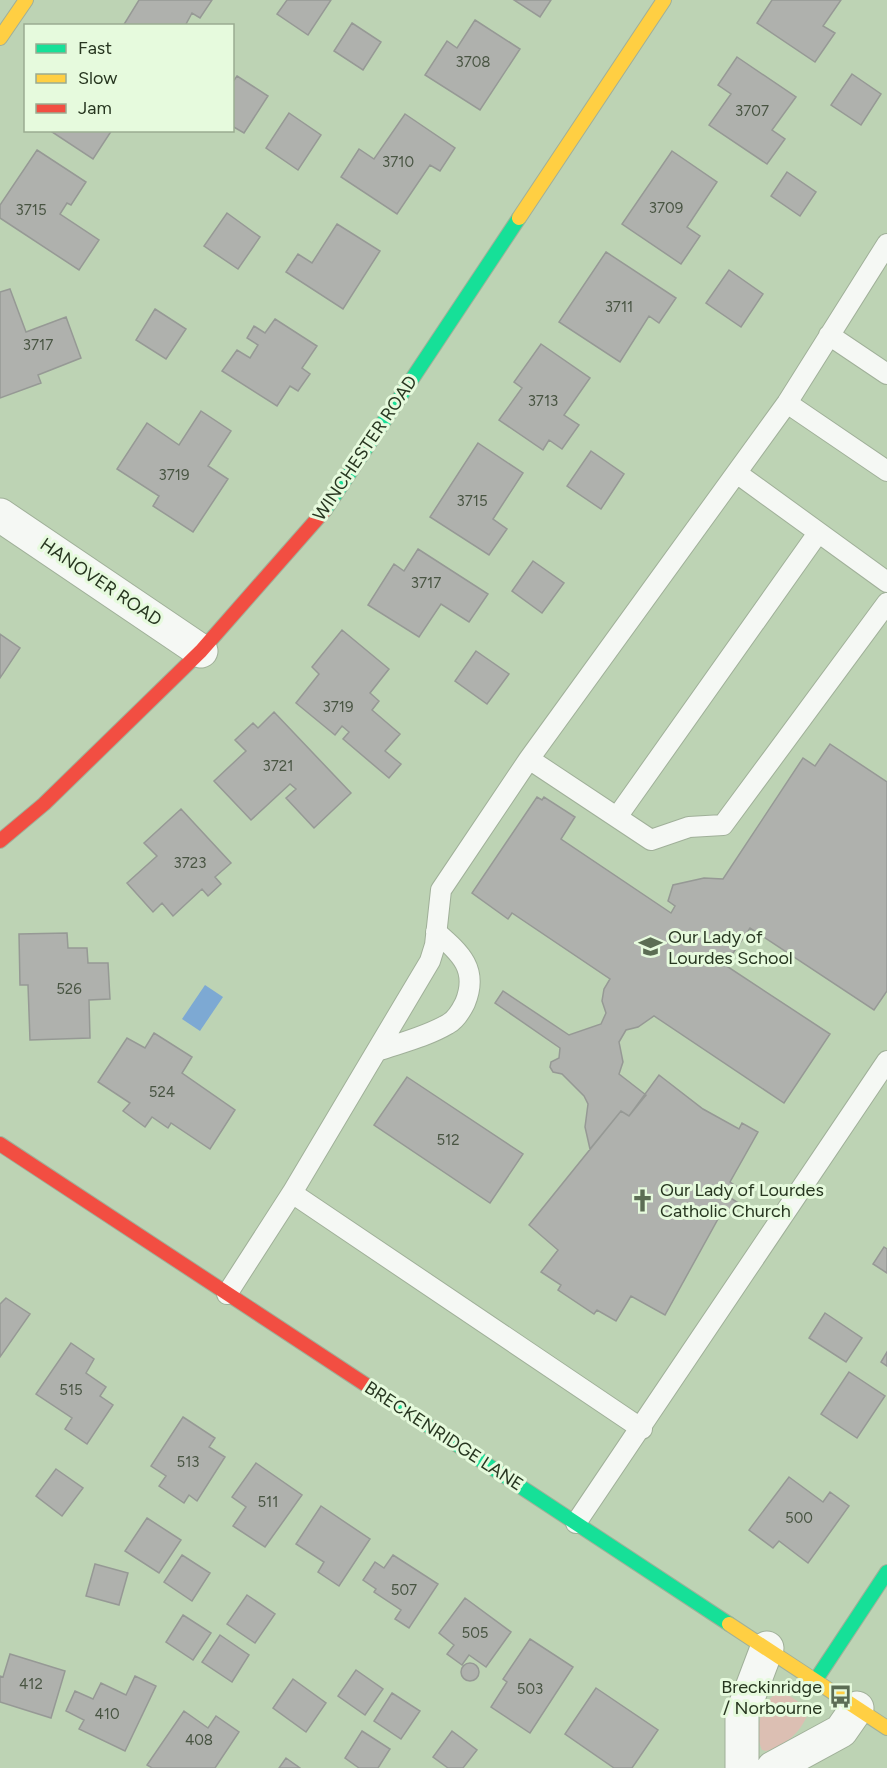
<svg xmlns="http://www.w3.org/2000/svg" width="887" height="1768" font-family="Figtree,sans-serif">
<style>
.green{fill:#dcbfb3}
.water{fill:#7da9d3}
.building{fill:#afb1ad;stroke:#969995;stroke-width:1.5}
.lines{fill:none;stroke-linecap:round;stroke-linejoin:round}
.lane-casing{stroke:#a0b099;stroke-width:22}
.street-casing{stroke:#a0b099;stroke-width:35}
.fast-casing{stroke:#a0b099;stroke-width:16}
.slow-casing{stroke:#a0b099;stroke-width:16}
.jam-casing{stroke:#a0b099;stroke-width:16}
.lane{stroke:#f5f8f4;stroke-width:20}
.street{stroke:#f5f8f4;stroke-width:33}
.fast{stroke:#16e098;stroke-width:14}
.slow{stroke:#ffcf43;stroke-width:14}
.jam{stroke:#f24e42;stroke-width:14}
.labels{text-anchor:middle;stroke-width:6;stroke-linejoin:round;paint-order:stroke}
.number-label{font-size:15px;fill:#495543}
.street-label{font-size:18px;fill:#273620;stroke:#e6fadd}
.poi-label{font-size:18px;fill:#273620;stroke:#e6fadd;text-anchor:start}
</style>
<rect width="100%" height="100%" fill="#bdd3b4"/>
<path class="green" d="M778,1692C788,1693 804,1704 808,1714C799,1734 787,1744 766,1751L762,1750C753,1731 761,1703 778,1692Z"/>
<path class="water" d="M205,985L223,997L200,1031L182,1019Z"/>
<path class="building" d="M139,0H212L200,18L192,13L185,26H123Z
M287,0H331L308,35L277,14Z
M514,0H551L540,17Z
M772,0H841L823,26L835,33L815,62L757,23Z
M475,20L520,49L480,110L425,75L447,41L457,48Z
M352,23L381,42L363,70L334,51Z
M737,57L796,97L772,130L785,139L767,164L709,125L731,94L718,85Z
M852,74L881,94L861,125L831,105Z
M237,76L268,96L244,133L232,126V83Z
M289,113L321,135L298,170L266,148Z
M405,114L455,148L440,171L430,165L397,214L341,177L359,149L374,159Z
M49,130H112L93,159Z
M37,150L86,182L71,205L67,203L60,214L99,240L79,270L0,218V205Z
M672,151L717,182L687,227L700,236L681,264L622,224Z
M787,172L816,192L800,216L771,196Z
M227,213L260,237L238,269L204,246Z
M337,224L380,251L343,309L286,272L298,254L312,263Z
M606,252L676,298L659,323L649,316L620,362L559,322Z
M729,270L763,294L741,327L706,303Z
M10,289L26,332L66,317L81,358L38,375L41,383L0,398V292Z
M155,309L186,329L166,359L136,340Z
M275,319L317,346L302,368L310,374L298,391L290,386L277,406L222,371L237,350L250,358L258,345L247,338L254,326L265,333Z
M541,344L590,378L564,415L579,425L562,449L549,440L543,450L499,420L522,388L514,382Z
M201,411L231,431L208,466L228,479L193,532L153,506L159,496L117,469L147,423L179,445Z
M478,443L523,473L493,519L507,529L489,555L430,517Z
M591,451L624,474L601,509L567,486Z
M418,549L488,594L469,622L441,604L419,637L368,605L394,564L404,571Z
M533,561L564,583L542,613L512,591Z
M342,630L389,669L370,693L379,701L372,710L400,734L385,751L401,764L389,778L343,739L349,732L342,726L335,735L296,703L319,674L312,667Z
M0,634L20,648L0,678Z
M476,651L509,674L487,704L455,681Z
M274,712L351,793L314,828L286,798L296,789L290,784L251,820L214,781L246,751L235,740L253,723L258,728Z
M830,744L887,782V991L874,1010L750,928L725,965L830,1034L784,1103L654,1016L638,1027L626,1030L619,1042L623,1062L619,1074L646,1095L629,1116L621,1111L590,1149L585,1127L588,1104L584,1096L562,1074L553,1072L550,1067L551,1062L559,1058L560,1048L495,1003L503,991L569,1035L601,1024L606,1013L602,1001L604,989L610,979L512,913L508,919L472,893L537,797L542,800L544,797L575,817L561,839L671,913L675,906L668,901L673,885L704,878L723,879L803,758L815,766Z
M181,809L231,863L215,877L221,884L208,896L202,889L173,916L162,903L153,912L127,883L157,856L144,843Z
M67,933L68,948H87L88,963H108L110,999L89,1000L90,1038L30,1040L28,985H20L19,934Z
M154,1033L192,1057L182,1073L235,1110L210,1149L171,1123L168,1128L152,1117L145,1127L123,1111L130,1103L98,1082L127,1038L145,1048Z
M659,1075L703,1109L739,1129L742,1123L758,1132L730,1182L736,1186L729,1197L740,1204L734,1216L723,1210L665,1315L631,1296L616,1321L597,1310L594,1314L558,1290L561,1285L541,1272L558,1250L529,1225L621,1111L629,1116Z
M407,1077L523,1154L490,1203L374,1125Z
M884,1247L887,1249V1273L873,1264Z
M6,1298L30,1314L0,1357V1304Z
M825,1313L862,1338L846,1362L809,1338Z
M71,1343L94,1359L86,1373L106,1387L100,1396L113,1405L87,1444L65,1429L72,1418L36,1394Z
M887,1352V1366L881,1362Z
M849,1372L885,1396L857,1438L821,1414Z
M183,1417L215,1438L209,1447L225,1457L197,1501L189,1495L184,1503L159,1486L166,1476L151,1466Z
M256,1463L302,1495L265,1547L233,1526L246,1507L232,1497Z
M56,1469L83,1488L62,1516L36,1496Z
M789,1477L823,1502L830,1492L849,1506L808,1563L779,1541L773,1548L749,1530Z
M321,1506L370,1539L339,1586L318,1572L324,1562L296,1544Z
M147,1518L181,1540L159,1573L125,1551Z
M182,1555L210,1573L192,1601L164,1582Z
M393,1555L438,1584L409,1628L395,1619L401,1610L374,1592L376,1589L363,1580L375,1562L384,1568Z
M95,1564L128,1573L119,1605L86,1596Z
M247,1595L275,1614L255,1643L227,1624Z
M465,1598L511,1632L486,1667L469,1655L462,1665L447,1654L454,1645L439,1633Z
M183,1615L211,1633L193,1660L166,1642Z
M220,1635L249,1655L232,1682L202,1662Z
M530,1639L573,1667L530,1733L491,1707L507,1682L503,1679Z
M10,1654L65,1671L51,1718L0,1702V1676L3,1677Z
M461 1672a9 9 0 1 1 18 0a9 9 0 1 1-18 0Z
M356,1670L383,1689L365,1715L338,1696Z
M135,1676L156,1686L125,1751L79,1729L84,1720L66,1711L75,1691L93,1699L101,1683L126,1695Z
M293,1679L326,1703L306,1732L273,1708Z
M596,1688L658,1730L632,1768H614L565,1734Z
M392,1693L420,1711L401,1739L374,1721Z
M184,1711L208,1728L216,1716L239,1732L215,1768H152L147,1765Z
M362,1731L390,1749L378,1768H359L345,1758Z
M452,1731L477,1750L463,1768H448L433,1757Z
M286,1758L300,1768H279Z"/>
<g class="lines">
<defs>
<path id="lane" d="M829,335L887,374
M787,403L887,471
M738,474L887,582
M529,759L651,840L689,827L723,825L887,603
M617,817L818,533
M377,1051C400,1043 426,1037 448,1024C456,1020 461,1011 465,1003C479,969 460,953 436,932
M292,1193L642,1429
M227,1294L292,1193L430,961L435,945L441,890L529,759L787,403L887,244
M576,1523L887,1061"/>
<path id="street" d="M0,515L201,651
M742,1768V1714L767,1648
M773,1768L841,1731L857,1708"/>
<path id="fast" d="M325,510L519,218
M392,1402L729,1624
M815,1681L887,1572"/>
<path id="slow" d="M0,38L26,0
M519,218L664,0
M729,1624L887,1728"/>
<path id="jam" d="M0,841L44,804L201,651L325,510
M0,1144L392,1402"/>
</defs>
<use href="#lane" class="lane-casing"/>
<use href="#street" class="street-casing"/>
<use href="#fast" class="fast-casing"/>
<use href="#slow" class="slow-casing"/>
<use href="#jam" class="jam-casing"/>
<use href="#lane" class="lane"/>
<use href="#street" class="street"/>
<use href="#fast" class="fast"/>
<use href="#slow" class="slow"/>
<use href="#jam" class="jam"/>
</g>
<defs>
<symbol id="school-bare" viewBox="-9 -9 18 18"><path d="M0-5L7-2L0 1L-7-2ZM-4 1L0 2.5L4 1V4Q0 6-4 4Z" fill="#5c6d54" stroke="#e6fadd" stroke-width="2.5" paint-order="stroke"/></symbol>
<symbol id="church-bare" viewBox="-9 -9 18 18"><path d="M-1.2-6h2.4v3.5h3.3v2.4h-3.3V6h-2.4V-.1h-3.3v-2.4h3.3Z" fill="#5c6d54" stroke="#e6fadd" stroke-width="2.5" paint-order="stroke"/></symbol>
<symbol id="bus-bare" viewBox="-9 -9 18 18"><path d="M-5-6H5V4H4V6H2V4H-2V6H-4V4H-5ZM-3.5-4V0h7V-4ZM-3.5 1.2v1.5H-2V1.2ZM2 1.2v1.5H3.5V1.2Z" fill="#5c6d54" stroke="#e6fadd" stroke-width="2.5" paint-order="stroke"/></symbol>
</defs>
<g fill-rule="evenodd">
<use href="#school-bare" x="634" y="930" width="33" height="33"/>
<use href="#church-bare" x="626" y="1184" width="33" height="33"/>
<use href="#bus-bare" x="824" y="1680" width="33" height="33"/>
</g>
<g class="labels">
<g class="number-label">
<text x="473" y="67">3708</text>
<text x="752" y="116">3707</text>
<text x="398" y="167">3710</text>
<text x="666" y="213">3709</text>
<text x="31" y="215">3715</text>
<text x="619" y="312">3711</text>
<text x="38" y="350">3717</text>
<text x="543" y="406">3713</text>
<text x="174" y="480">3719</text>
<text x="472" y="506">3715</text>
<text x="426" y="588">3717</text>
<text x="338" y="712">3719</text>
<text x="278" y="771">3721</text>
<text x="190" y="868">3723</text>
<text x="69" y="994">526</text>
<text x="162" y="1097">524</text>
<text x="448" y="1145">512</text>
<text x="71" y="1395">515</text>
<text x="188" y="1467">513</text>
<text x="268" y="1507">511</text>
<text x="799" y="1523">500</text>
<text x="404" y="1595">507</text>
<text x="475" y="1638">505</text>
<text x="31" y="1689">412</text>
<text x="530" y="1694">503</text>
<text x="107" y="1719">410</text>
<text x="199" y="1745">408</text>
</g>
<g class="street-label">
<text transform="translate(365 448) rotate(-56)" y="6">WINCHESTER ROAD</text>
<text transform="translate(101 582) rotate(34)" y="6">HANOVER ROAD</text>
<text transform="translate(444 1436) rotate(33)" y="6">BRECKENRIDGE LANE</text>
</g>
<g class="poi-label">
<text x="668" y="943">Our Lady of<tspan x="668" dy="21">Lourdes School</tspan></text>
<text x="660" y="1196">Our Lady of Lourdes<tspan x="660" dy="21">Catholic Church</tspan></text>
<text x="822" y="1693" text-anchor="end">Breckinridge<tspan x="822" dy="21">/ Norbourne</tspan></text>
</g>
</g>
<rect x="24" y="24" width="210" height="108" fill="#e6fadd" stroke="#9aac91" stroke-width="1.5"/>
<rect x="36" y="44" width="30" height="9" fill="#16e098" stroke="#9aac91" stroke-width="1.5"/>
<text x="78" y="54" font-size="18" fill="#273620">Fast</text>
<rect x="36" y="74" width="30" height="9" fill="#ffcf43" stroke="#9aac91" stroke-width="1.5"/>
<text x="78" y="84" font-size="18" fill="#273620">Slow</text>
<rect x="36" y="104" width="30" height="9" fill="#f24e42" stroke="#9aac91" stroke-width="1.5"/>
<text x="78" y="114" font-size="18" fill="#273620">Jam</text>
</svg>
